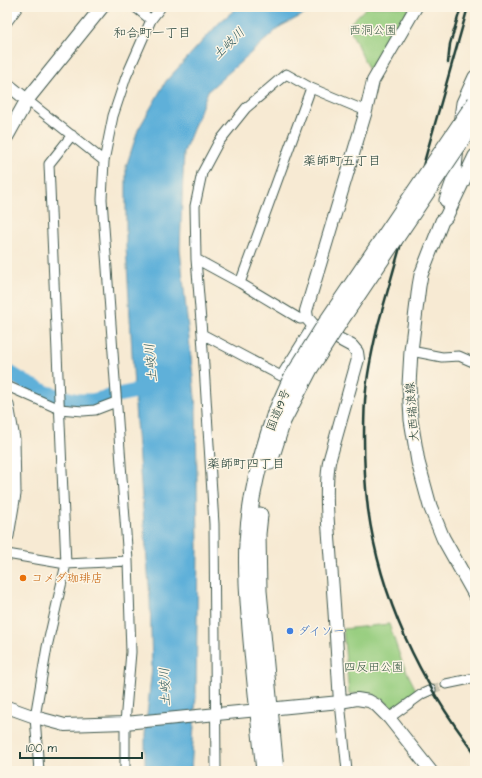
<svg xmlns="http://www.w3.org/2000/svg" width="482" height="778" font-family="'Architects Daughter','Klee One',sans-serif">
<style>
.green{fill:#98ce80;stroke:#5c865a}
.water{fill:#5eb0d9;stroke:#3e7686}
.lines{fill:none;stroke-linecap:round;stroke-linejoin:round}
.river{stroke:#5eb0d9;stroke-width:15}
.minor-tunnel{stroke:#ccc7b3;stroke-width:9;stroke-dasharray:9 4.5;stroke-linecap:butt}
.minor-casing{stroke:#3f574c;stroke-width:11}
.tertiary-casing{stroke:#3f574c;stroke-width:14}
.secondary-casing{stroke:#3f574c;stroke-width:15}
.trunk-casing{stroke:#3f574c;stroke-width:17}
.minor{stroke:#fff;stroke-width:9}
.tertiary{stroke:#fff;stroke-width:12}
.secondary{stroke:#fff;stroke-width:13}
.trunk{stroke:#fff;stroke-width:15}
.rail{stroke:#1f3d34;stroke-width:2.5}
.trunk-bridge-casing{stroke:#3f574c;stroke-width:17;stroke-linecap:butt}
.trunk-bridge{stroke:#fff;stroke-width:15}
.food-dot{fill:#e8710a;stroke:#fcf5e5;stroke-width:1.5}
.shop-dot{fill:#3f7fe0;stroke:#fcf5e5;stroke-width:1.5}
.labels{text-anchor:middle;stroke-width:3;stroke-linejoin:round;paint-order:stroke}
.park-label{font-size:12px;fill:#375a43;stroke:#fcf5e5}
.street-label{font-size:12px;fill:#1f3d34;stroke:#fcf5e5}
.food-label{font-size:12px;fill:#c56008;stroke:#fcf5e5;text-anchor:start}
.shop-label{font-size:12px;fill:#366cbe;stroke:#fcf5e5;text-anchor:start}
.neighbourhood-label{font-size:13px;fill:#1f3d34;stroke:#fcf5e5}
.water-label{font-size:13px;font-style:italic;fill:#2f5a5d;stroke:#fcf5e5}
</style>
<rect width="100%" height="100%" fill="#fcf5e5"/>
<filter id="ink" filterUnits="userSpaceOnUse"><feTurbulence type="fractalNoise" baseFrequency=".025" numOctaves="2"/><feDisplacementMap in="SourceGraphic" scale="8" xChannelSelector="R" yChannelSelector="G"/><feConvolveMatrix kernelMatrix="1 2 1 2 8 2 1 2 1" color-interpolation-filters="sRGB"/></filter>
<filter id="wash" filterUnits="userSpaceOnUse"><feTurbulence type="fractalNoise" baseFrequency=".012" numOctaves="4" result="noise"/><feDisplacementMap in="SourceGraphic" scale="16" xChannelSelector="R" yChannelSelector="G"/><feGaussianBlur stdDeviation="0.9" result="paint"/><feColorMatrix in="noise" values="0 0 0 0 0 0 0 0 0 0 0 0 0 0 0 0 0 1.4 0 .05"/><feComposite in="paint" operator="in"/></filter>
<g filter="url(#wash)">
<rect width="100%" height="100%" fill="#f7ead3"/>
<path class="green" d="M367,7H410L371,75L348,25Z
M389,624L402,662L418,694L395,711C379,694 373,693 349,694L343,629Z"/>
<path class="water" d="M238,7H319L281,26L208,91L184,152L180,249L196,407L198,549L196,696L191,771H145V734L152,667L150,598L136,422L126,247V167L138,130L166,81L220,22Z"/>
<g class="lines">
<path class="river" d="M7,373H10L26,383L47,393L77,401H92L117,395L152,388"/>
</g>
</g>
<g filter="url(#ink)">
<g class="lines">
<path class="minor-tunnel" d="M431,690L446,684"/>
<defs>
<path id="minor" d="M135,7L151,20
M7,22L18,7
M27,100L104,161
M196,259L240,283L300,319L307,318
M240,283L311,88
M202,334L281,376L313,325
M411,351L442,357L459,356L475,363
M7,386L59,409L83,411L95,410L116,402
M7,554L66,564L128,561
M446,684L475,678
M340,702L347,771
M389,718L422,694L431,690
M39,771L35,717L47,647L66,564L49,164L72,135
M125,771V723L131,652L128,561L102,199L104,161L113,116L126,77L151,20L161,7
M216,771L214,524L202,334L196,259L195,206L202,173L218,143L246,108L286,74L311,88L366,111"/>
<path id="tertiary" d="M7,84L27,100
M340,702C337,656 335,611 331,565C329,531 324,496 329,462L358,359L357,352L352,346L313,325L307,318L306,311L366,111L373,81L416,7
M7,707L35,717L65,725L125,723L340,702L357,699L369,701L376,705L389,718L431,771"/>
<path id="secondary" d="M460,124L463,103L475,77
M7,136L27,100L102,7
M475,156L446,217L442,221L421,275L419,286L411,351L409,385L411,420L418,462L430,506L443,538L475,595
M446,200L454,178L457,147
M7,405L13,439L14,494L7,536"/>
<path id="trunk" d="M270,462L283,421
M260,515L258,534L259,591L276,771
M264,771C259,724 254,676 250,629C248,600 245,572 247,543C249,499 260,458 274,416"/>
</defs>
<use href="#minor" class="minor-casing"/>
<use href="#tertiary" class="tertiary-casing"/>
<use href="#secondary" class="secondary-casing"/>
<use href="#trunk" class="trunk-casing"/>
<use href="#minor" class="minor"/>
<use href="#tertiary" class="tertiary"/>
<use href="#secondary" class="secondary"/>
<use href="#trunk" class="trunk"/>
<path class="rail" d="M468,7L378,325C373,347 368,368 366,390C364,406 364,421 364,436C364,460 365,485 368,509C380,598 420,682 475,753
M448,63L450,44L461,7"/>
<defs>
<path id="trunk-bridge" d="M274,416L290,380L327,321L475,102
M283,421L310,369L341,320L475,121"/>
</defs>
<use href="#trunk-bridge" class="trunk-bridge-casing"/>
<use href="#trunk-bridge" class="trunk-bridge"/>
</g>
</g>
<circle class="food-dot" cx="23" cy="578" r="4"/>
<circle class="shop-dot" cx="290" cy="631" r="4"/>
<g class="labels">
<g class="park-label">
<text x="373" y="34">西洞公園</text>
<text x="374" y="671">四反田公園</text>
</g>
<g class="street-label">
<text transform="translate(278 410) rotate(-68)" y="4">国道19号</text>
<text transform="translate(412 412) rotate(-95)" y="4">大西瑞浪線</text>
</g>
<g class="food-label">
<text x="31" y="582">コメダ珈琲店</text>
</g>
<g class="shop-label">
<text x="298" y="635">ダイソー</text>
</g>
<g class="neighbourhood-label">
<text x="152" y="37">和合町一丁目</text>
<text x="342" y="165">薬師町五丁目</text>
<text x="246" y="468">薬師町四丁目</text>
</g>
<g class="water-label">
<text transform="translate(228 43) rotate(-45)" y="5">土岐川</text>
<text transform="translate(150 363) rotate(-95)" y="5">土岐川</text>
<text transform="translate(164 687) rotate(-92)" y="5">土岐川</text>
</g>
</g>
<rect width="482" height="778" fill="none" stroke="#fcf5e5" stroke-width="24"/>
<path d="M20 752v6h122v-6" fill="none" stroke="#1f3d34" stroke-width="2"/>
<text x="26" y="752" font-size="12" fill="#1f3d34" stroke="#fcf5e5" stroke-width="3" paint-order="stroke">100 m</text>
</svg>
